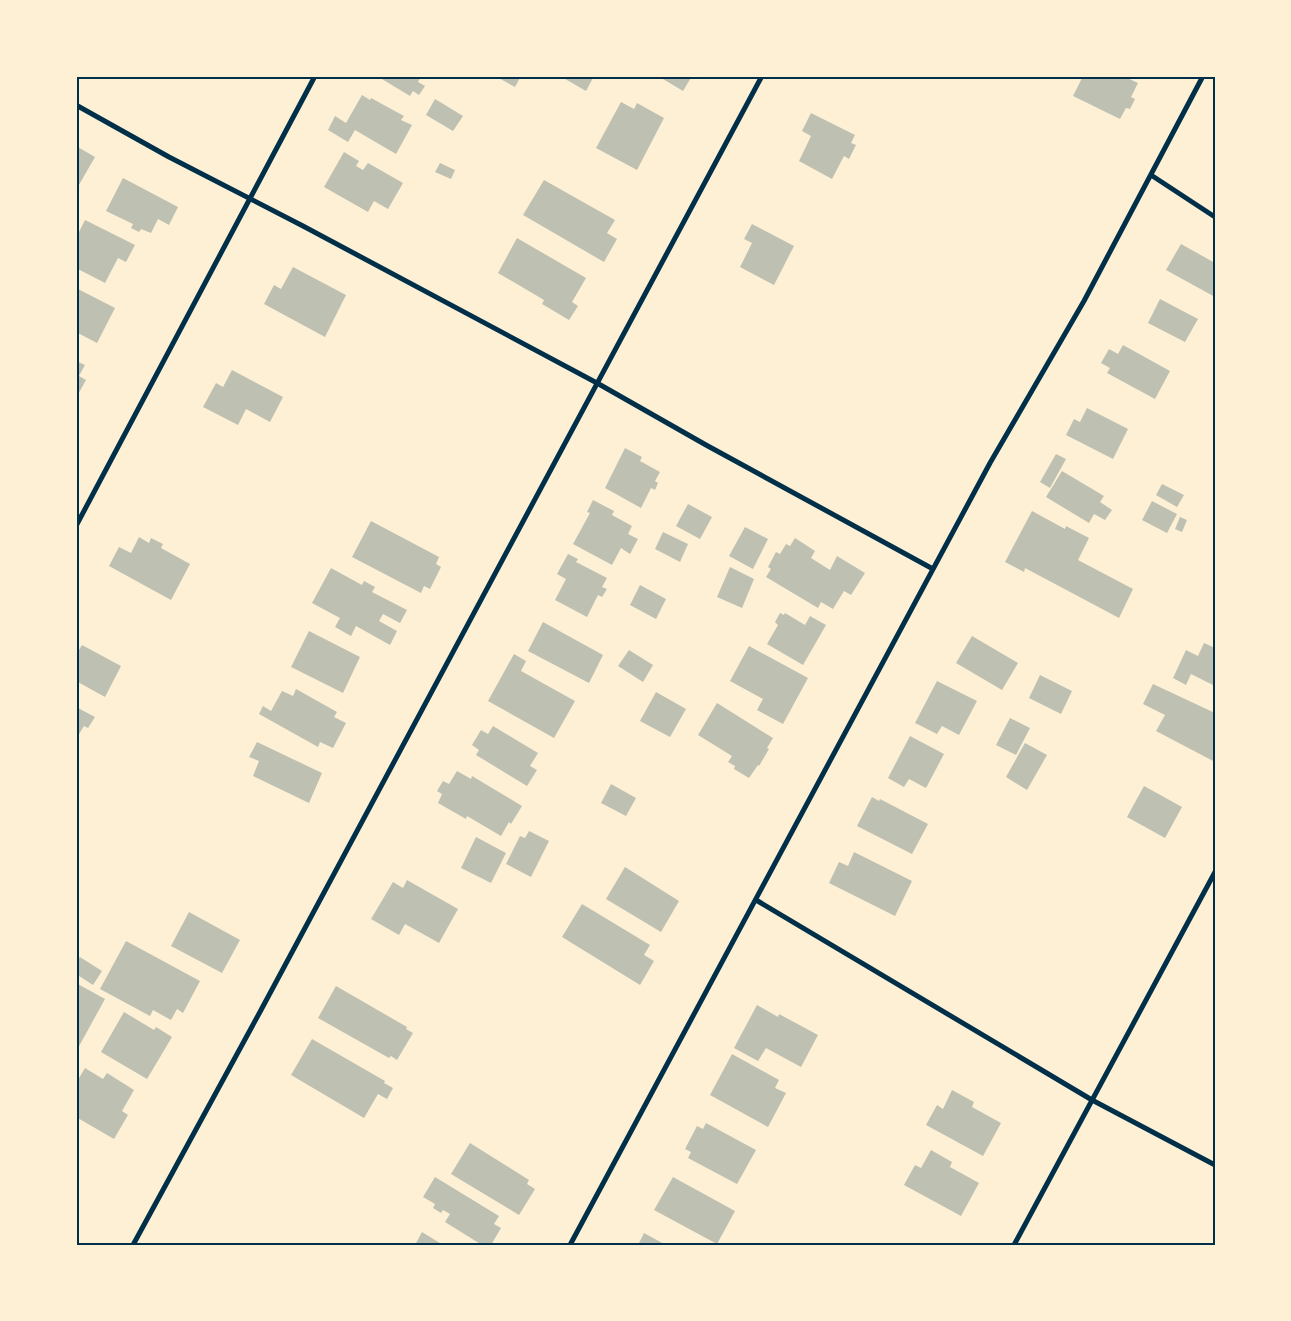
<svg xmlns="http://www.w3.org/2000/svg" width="1291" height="1321" font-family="'Archivo Narrow',sans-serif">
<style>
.building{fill:#bec0b2}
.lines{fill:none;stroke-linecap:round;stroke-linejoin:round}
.minor{stroke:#003049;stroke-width:5}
.neatline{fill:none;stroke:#003049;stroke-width:2}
</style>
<rect width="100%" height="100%" fill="#fdf0d5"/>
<path class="building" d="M377,76H421L418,82L425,86L419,95L413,91L410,96Z
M495,76H521L515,87Z
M560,76H594L586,91Z
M658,76H692L683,91Z
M1083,76H1123L1138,83L1131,97L1135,99L1130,109L1126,108L1120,119L1073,96Z
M362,95L370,100L371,98L404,116L401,120L412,125L396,154L355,130L348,142L328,130L335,116L346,123Z
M435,99L463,116L453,131L426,115Z
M621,102L634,109L637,103L664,118L637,170L596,148Z
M811,113L855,135L851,143L856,145L849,159L844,156L832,179L799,161L811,136L802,131Z
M76,146L95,157L76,190Z
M344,152L359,161L356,166L363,170L368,163L403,183L388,209L374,201L368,212L324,187Z
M440,163L455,170L451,179L435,172Z
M123,178L178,207L169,225L158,219L151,233L141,229L139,232L131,228L133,224L106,211Z
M544,180L615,220L607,233L617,239L604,262L523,215Z
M85,220L135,245L126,262L118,258L105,283L76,268V238Z
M752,224L794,246L774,285L740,267L752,243L744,239Z
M517,238L586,278L572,302L578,306L569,320L542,304L544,300L498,273Z
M1181,244L1215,263V297L1166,270Z
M293,267L346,295L325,337L264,304L274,285L281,289Z
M78,289L115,308L97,343L76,332V293Z
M1160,299L1198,319L1185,342L1148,323Z
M1123,345L1170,371L1155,399L1107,373L1110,368L1101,363L1109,349L1118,354Z
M76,361L85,365L79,376L86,380L76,398Z
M232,370L283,397L270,422L246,409L238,425L203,407L216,383L223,387Z
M1087,408L1128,429L1113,459L1066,435L1074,419L1080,422Z
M625,448L642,457L640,461L660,472L655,481L658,483L655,490L651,488L641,508L605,488Z
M1056,454L1066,459L1050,488L1040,482Z
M1062,471L1104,496L1100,502L1112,510L1105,520L1094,514L1089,523L1046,497Z
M1162,484L1184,495L1177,507L1156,495Z
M593,500L614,511L612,515L632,526L628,534L638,539L630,554L621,548L612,565L573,544L590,513L587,512Z
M1152,501L1177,514L1167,533L1142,520Z
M688,504L712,517L700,539L676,526Z
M1032,511L1065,529L1066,526L1089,538L1078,560L1133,589L1119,618L1025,568L1024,572L1005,562Z
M1180,517L1187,520L1182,532L1175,529Z
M371,521L439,557L436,564L441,567L430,589L424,586L421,593L352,557Z
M745,527L768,539L753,569L729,556Z
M663,532L688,544L680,562L655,549Z
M139,537L149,543L151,538L163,544L161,548L190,564L171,600L109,566L119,547L131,553Z
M795,538L815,551L811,558L830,570L837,556L865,573L851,595L844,591L833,609L821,602L818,608L766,577L771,569L768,567L776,552L780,554L786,544L790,546Z
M568,554L578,559L576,562L607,578L602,587L607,589L602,597L598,595L587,617L555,600L566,579L557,574Z
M730,567L754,579L742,608L717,597Z
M331,568L362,585L364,581L375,587L372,592L407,610L400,623L383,614L379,621L397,631L390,645L356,626L351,636L335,627L340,618L312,603Z
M640,585L666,599L656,619L630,605Z
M780,613L784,615L785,613L805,625L810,616L826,625L803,665L767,644L778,625L775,622Z
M543,622L603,655L589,683L528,651Z
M309,631L360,657L343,693L291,667Z
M972,636L1018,663L1002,690L956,663Z
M1204,643L1215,648V686L1191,674L1186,685L1173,678L1186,650L1198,656Z
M82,645L121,666L105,697L76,681V655Z
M749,646L808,678L783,724L757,710L763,699L730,681Z
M629,650L653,665L643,682L618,666Z
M514,654L526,661L521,671L575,701L554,738L488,701Z
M1040,675L1072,691L1061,714L1029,698Z
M937,681L977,701L959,735L942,726L937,734L915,723Z
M1153,684L1215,713V762L1156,731L1165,715L1143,704Z
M296,689L337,712L334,717L346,723L333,748L320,742L318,747L259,714L263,706L271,711L282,691L293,696Z
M656,692L686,709L670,737L640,721Z
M717,703L773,738L767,748L769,749L759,766L758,765L749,778L734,769L735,766L728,762L732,756L698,735Z
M76,707L95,717L88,728L84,726L76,739Z
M1010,718L1030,728L1016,755L996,745Z
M493,726L538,753L530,766L537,770L527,786L476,755L479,750L472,745L481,730L488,734Z
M910,736L944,754L926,788L909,779L904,787L888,778Z
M257,742L322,773L309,803L253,776L259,761L249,757Z
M1025,743L1047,755L1027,790L1006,777Z
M457,771L471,779L472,776L522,806L511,824L509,822L501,836L467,816L466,819L438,803L442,794L437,791L443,781L449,784Z
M611,784L636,798L626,816L601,803Z
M1144,786L1182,807L1165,838L1127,817Z
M872,797L879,801L880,799L928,824L912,854L857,826Z
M529,831L549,841L531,877L506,864L520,836L525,838Z
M476,837L506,853L491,883L461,868Z
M854,852L912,881L895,916L829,883L839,862L848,866Z
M625,867L679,901L661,932L606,899Z
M407,880L458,909L439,943L405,924L399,935L371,919L393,882L403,888Z
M582,904L650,945L644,955L654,961L640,985L562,937Z
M189,912L240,940L222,973L171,946Z
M126,941L200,981L183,1013L177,1009L171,1020L153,1010L150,1016L100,989Z
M80,957L102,971L93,985L76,974V962Z
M76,983L105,999L78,1048H76Z
M336,986L407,1027L406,1029L413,1033L397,1060L391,1056L389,1058L318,1018Z
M757,1005L778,1017L779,1014L818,1035L801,1067L766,1048L758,1061L734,1048Z
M124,1012L154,1030L156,1027L172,1037L147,1079L101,1052Z
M312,1039L385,1081L384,1083L393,1088L387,1099L378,1094L364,1118L291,1075Z
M732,1054L779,1080L775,1088L786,1093L768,1127L710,1095Z
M85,1068L103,1079L107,1073L134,1090L122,1111L128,1115L114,1139L76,1117V1083Z
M952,1090L974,1102L972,1107L1001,1123L983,1156L926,1125L937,1105L943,1109Z
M706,1123L756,1150L737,1184L688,1158L691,1152L685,1149L697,1126L703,1129Z
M470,1143L529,1180L527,1184L535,1189L519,1215L451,1174Z
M931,1150L952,1162L950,1167L979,1183L961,1216L904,1185L915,1165L921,1168Z
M435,1177L499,1216L494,1224L501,1228L491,1245H482L445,1222L450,1214L443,1210L441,1213L433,1208L435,1204L423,1197Z
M673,1177L735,1211L717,1244L654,1210Z
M422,1232L443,1245H415Z
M644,1233L666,1245H638Z"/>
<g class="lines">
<path class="minor" d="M76,105L169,157L303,226L597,383L706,445L933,569
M1151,175L1215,217
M76,526L315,76
M756,900L1092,1100L1215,1165
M133,1245L261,1010L762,76
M570,1245L990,463L1084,301L1203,76
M1014,1245L1215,872"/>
</g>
<rect width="1291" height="1321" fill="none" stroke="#fdf0d5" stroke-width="155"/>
<rect x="78" y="78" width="1136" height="1166" class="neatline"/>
</svg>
